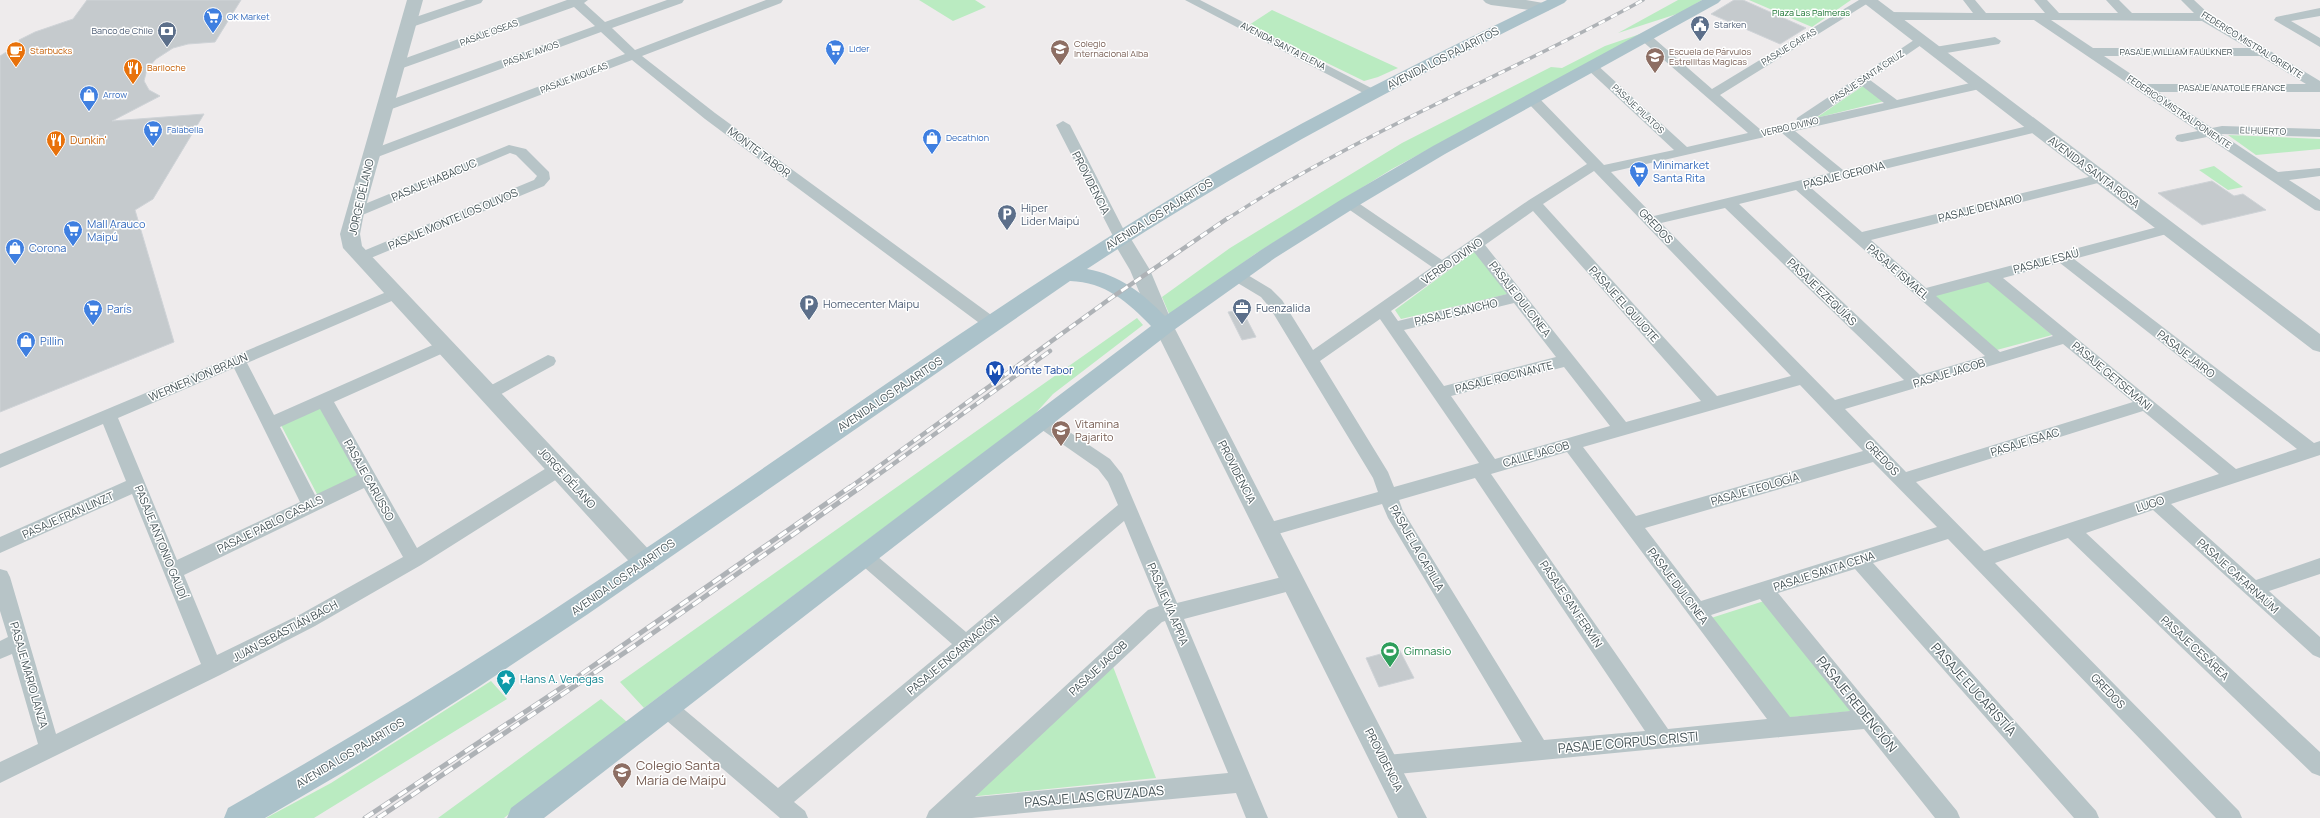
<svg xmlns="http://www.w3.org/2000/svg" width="2320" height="818" font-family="Manrope,sans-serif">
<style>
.green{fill:#baebc1}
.building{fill:#c5cacd;stroke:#cfd3d7}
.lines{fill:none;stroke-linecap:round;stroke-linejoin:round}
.minor{fill:#b7c4c7;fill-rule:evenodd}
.tertiary{fill:#b7c4c7;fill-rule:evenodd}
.primary{fill:#abc2ca;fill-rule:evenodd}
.rail-far2-casing{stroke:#aeb2b6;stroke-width:3.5}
.rail-far1-casing{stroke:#aeb2b6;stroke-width:4.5}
.rail-casing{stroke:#aeb2b6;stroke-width:5}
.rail-far2{stroke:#fff;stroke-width:2.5;stroke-dasharray:7;stroke-linecap:butt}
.rail-far1{stroke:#fff;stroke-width:3;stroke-dasharray:8;stroke-linecap:butt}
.rail{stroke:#fff;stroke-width:3.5;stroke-dasharray:10;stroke-linecap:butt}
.labels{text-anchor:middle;stroke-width:3;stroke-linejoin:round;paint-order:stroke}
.far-park-label{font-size:9px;fill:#1a7432;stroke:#fff}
.far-shop-label{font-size:9px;fill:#366cbe;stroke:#fff;text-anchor:start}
.far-service-label{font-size:9px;fill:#4e5e75;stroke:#fff;text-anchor:start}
.far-street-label{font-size:9px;fill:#455357;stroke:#fff}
.far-education-label{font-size:9px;fill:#785e54;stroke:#fff;text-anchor:start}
.far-food-label{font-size:9px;fill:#c56008;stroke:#fff;text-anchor:start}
.street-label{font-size:11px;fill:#455357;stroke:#fff}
.food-label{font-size:11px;fill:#c56008;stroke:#fff;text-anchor:start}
.shop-label{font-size:11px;fill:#366cbe;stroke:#fff;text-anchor:start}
.service-label{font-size:11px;fill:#4e5e75;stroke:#fff;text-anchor:start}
.transit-label{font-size:11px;fill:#164399;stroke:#fff;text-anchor:start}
.education-label{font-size:11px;fill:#785e54;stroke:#fff;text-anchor:start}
.leisure-label{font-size:11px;fill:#27864d;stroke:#fff;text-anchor:start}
.culture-label{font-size:11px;fill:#0d838f;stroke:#fff;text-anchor:start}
.near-street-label{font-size:13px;fill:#455357;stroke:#fff}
.near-education-label{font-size:13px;fill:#785e54;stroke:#fff;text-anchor:start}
</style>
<rect width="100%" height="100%" fill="#eeebec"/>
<path class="green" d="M919,0H975L986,7L953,21Z
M1678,0H1702L1680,13L1618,33Z
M1749,0H1851L1812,27Z
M1272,10L1398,68L1378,77L1364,81L1249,25Z
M1646,32L1392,169L1255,254L1170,316L1162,297L1230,248L1402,143L1551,67L1562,68L1605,46Z
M1863,86L1885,101L1816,118Z
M2228,135L2320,139V149L2256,155Z
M2214,166L2243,187L2228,190L2199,170Z
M1475,251L1508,294L1401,319L1395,310Z
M1988,281L2052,335L1993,351L1931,296Z
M1137,318L1143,325L1053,394L1034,415L644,708L620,682Z
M321,407L361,478L319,498L281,425Z
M1764,601L1853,711L1782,718L1708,619Z
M1112,664L1156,778L968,797Z
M491,681L507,699L314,818H266L331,783Z
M601,699L627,722L504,818H438Z"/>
<path class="building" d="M87,0H241L215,42L188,44L173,48L156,59L147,69L144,81L149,90L160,96L112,121L204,114L153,199L135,210L174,342L0,412V56L19,44V40L35,32L73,19Z
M1734,0H1743L1806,28L1780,44L1711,14Z
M2212,181L2234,196L2243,194L2266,210L2202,225L2158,193Z
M1242,310L1256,337L1242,340L1228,312Z
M1399,649L1414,678L1379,687L1366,658Z"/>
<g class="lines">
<path class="minor" d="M466,0H483L481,3L412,27L408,28L402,24L404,21Z
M567,0H588L584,3L605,22L667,0H684L682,3L612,28L635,50L766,0H783L781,3L642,56L715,113L998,320L1000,324L998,328H986L705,119L632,60L375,158H365L363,155L365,152L625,54L601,32L389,110L384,111L377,107L379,104L595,26L574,7L400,69H392L390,66L392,63Z
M1185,0H1200L1381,93L1374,97L1369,96Z
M1859,0H1873L1720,95L1761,130L1796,122L1797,118L1920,36L1926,40L1924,43L1870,80L1897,100L1979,81L1984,82L1985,85L1984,88L1795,131L1843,170L2036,124L2043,128L2041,131L1810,187L1862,232L2101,174L2106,175L2108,178L2106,181L1871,240L1926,288L2169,224L2174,226L2176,229L2174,232L2074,259L2314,443L2320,441V455L2171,504L2256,580L2320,558V574L2269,591L2320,637V658L2313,655L2153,510L2086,533L2320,752V776L2312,773L2068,538L1995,563L2239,811L2242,818H2216L1948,539L1873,563L2096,811L2099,818H2074L1855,569L1778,593L1957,811L1960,818H1935L1864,729L1387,775L1379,772L1376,765L1379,758L1387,755L1522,742L1388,518L1382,504L1267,537L1260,535L1258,530L1260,525L1378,492L1373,478L1270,308L1261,297L1231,279L1228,275L1231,271H1241L1271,289L1282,300L1313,350L1432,267L1344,206L1342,203L1344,200H1354L1442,260L1529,200L1587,164L1527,102L1525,99L1527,96H1537L1604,165L1674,150L1587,69L1585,66L1591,62L1595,63L1687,147L1748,133L1641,40L1639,37L1641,34H1649L1712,89ZM1862,86L1884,103L1815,118ZM1782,133L1830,173L1654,216L1611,172ZM1594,171L1791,376L1717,396L1543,204ZM1796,190L1985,356L1920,375L1739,204ZM1725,208L1904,380L1835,400L1661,223ZM1533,211L1701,401L1626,422L1485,245ZM1474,252L1507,294L1398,321L1391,311ZM2060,263L2297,449L2236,469L2003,278ZM1988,282L2053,336L2000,352L1936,296ZM1514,303L1556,357L1444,386L1404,330ZM1380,319L1479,463L1394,487L1388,472L1320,361ZM2063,344L2133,402L1906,472L1845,409ZM1564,367L1610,426L1495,459L1451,396ZM1800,385L1863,451L1636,516L1583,447ZM2143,411L2219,474L1984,551L1916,482ZM1567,452L1767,719L1668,729L1491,474ZM1873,462L1937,527L1701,601L1645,528ZM1475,478L1645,731L1544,740L1403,511L1399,500ZM1760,599L1850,711L1790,717L1711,615Z
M1963,0H1975L1986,13H2045L2034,0H2047L2059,13H2118L2106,0H2119L2132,13H2194L2181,0H2194L2209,14L2320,81V92H2158L2212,128L2222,126L2320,129V137L2221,134L2278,172L2320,168V176L2289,180L2320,200V211L2315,210L2207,137L2182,142L2177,141L2175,138L2177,135L2198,131L2034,20H1889L1883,16L1889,12L1973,13ZM2051,20L2202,21L2248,48H2093ZM2104,56H2260L2306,84H2146Z
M2320,8V16L2291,21L2320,38V47L2274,20L2276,17Z
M1995,37L2001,41L1999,44L1935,55L1929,51L1935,47Z
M1063,121L1070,125L1128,238L1126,241H1116L1114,238L1056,125Z
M509,145L526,149L549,172L550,179L544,186L366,260H356L353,257L356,254L534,180L537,176L516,155L510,153L360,216H350L348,213L350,210Z
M396,288L401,289L404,293L401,297L247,363L274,415L444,340L450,342L452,346L450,350L334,402L417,548L553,464L559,462L565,464L568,469L565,474L421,565L315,626L220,675L0,783V762L38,744L12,654L0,659V641L8,637L0,611V569L7,571L10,577L56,734L201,664L132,494L0,553V537L126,481L103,424L0,468V454ZM234,368L300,502L177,560L118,418ZM320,409L357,475L315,495L280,427ZM364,488L403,557L301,614L217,655L184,575Z
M548,355L554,357L556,361L554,365L494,398L488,400L482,398L480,394L482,390Z
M1041,415L1047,417L1110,459L1122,474L1177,603L1294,574L1301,576L1304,582L1301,588L1184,619L1268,818H1246L1236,793L972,818H926L929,811L1148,610L1159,606L1124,521L794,802L805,811L808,818H780L660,715L657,708L660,701L667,699L674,701L778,788L952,644L857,561L855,556L857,551L864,548L871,551L966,632L1118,505L1108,482L1098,469L1035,425L1032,421L1035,417ZM1165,621L1228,773L975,797L1162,622Z"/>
<path class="tertiary" d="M407,0H423L364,213L360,234L362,246L654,555L657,562L654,569L645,572L636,569L343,248L340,234L346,213Z
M1483,0H1526L1549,4L1552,7L1549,10L1544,12L1491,5L1486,3Z
M1860,0H1878L2320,334V352L2313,350Z
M1121,232L1128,234L1150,270L1174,327L1427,818H1398L1154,327L1130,270L1111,238L1114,234Z"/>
<path class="primary" d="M1547,0H1567L1564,3C1400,84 1240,168 1087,269C1120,275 1142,293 1165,316L1261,250L1342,199L1433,146L1702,0H1721L1718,3L1445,154L1356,207L1275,258L1171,332L544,818H507L511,808L1151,326C1128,302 1105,282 1070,281L588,614L477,688L364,760L265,818H224L228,808C345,741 461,672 573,597C774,464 969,321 1175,196C1295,123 1421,61 1547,0Z"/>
<defs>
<path id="rail-far2" d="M1227,219C1358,133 1506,76 1643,0"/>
<path id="rail-far1" d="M849,488L1111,298L1228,218
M860,488L1050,351"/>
<path id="rail" d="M365,818L570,682L850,487
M378,818L633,647L861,487"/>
</defs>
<use href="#rail-far2" class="rail-far2-casing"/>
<use href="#rail-far1" class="rail-far1-casing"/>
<use href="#rail" class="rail-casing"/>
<use href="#rail-far2" class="rail-far2"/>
<use href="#rail-far1" class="rail-far1"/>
<use href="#rail" class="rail"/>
</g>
<defs>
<symbol id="supermarket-pin" viewBox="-11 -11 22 30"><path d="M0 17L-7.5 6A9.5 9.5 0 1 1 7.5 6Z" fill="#3f7fe0" stroke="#fff"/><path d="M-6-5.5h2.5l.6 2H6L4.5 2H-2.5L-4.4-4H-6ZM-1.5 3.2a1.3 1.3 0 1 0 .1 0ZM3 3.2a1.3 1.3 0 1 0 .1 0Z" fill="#fff"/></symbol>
<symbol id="civic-pin" viewBox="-11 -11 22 30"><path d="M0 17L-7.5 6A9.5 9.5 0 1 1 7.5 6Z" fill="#5c6f8a" stroke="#fff"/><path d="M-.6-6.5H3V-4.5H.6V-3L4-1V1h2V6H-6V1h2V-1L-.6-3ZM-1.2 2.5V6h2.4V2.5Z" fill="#fff"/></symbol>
<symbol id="bank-pin" viewBox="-11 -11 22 30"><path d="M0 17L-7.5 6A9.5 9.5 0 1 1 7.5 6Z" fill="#5c6f8a" stroke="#fff"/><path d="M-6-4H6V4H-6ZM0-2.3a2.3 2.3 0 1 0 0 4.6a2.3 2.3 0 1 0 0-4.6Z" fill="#fff"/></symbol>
<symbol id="school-pin" viewBox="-11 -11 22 30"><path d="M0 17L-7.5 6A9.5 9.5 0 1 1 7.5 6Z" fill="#8d6e63" stroke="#fff"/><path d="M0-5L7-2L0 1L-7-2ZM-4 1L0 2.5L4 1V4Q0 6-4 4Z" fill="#fff"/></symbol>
<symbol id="cafe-pin" viewBox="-11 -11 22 30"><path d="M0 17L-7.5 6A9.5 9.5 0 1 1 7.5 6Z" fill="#e8710a" stroke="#fff"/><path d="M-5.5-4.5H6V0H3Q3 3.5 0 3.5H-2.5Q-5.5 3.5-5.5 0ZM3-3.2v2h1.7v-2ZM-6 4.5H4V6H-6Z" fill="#fff"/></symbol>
<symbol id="restaurant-pin" viewBox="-11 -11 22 30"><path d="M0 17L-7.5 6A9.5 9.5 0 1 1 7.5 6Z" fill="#e8710a" stroke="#fff"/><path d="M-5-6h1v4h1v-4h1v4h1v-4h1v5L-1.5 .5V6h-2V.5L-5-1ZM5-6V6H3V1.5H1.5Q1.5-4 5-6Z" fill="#fff"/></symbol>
<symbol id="shop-pin" viewBox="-11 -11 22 30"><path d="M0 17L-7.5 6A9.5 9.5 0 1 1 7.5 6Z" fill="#3f7fe0" stroke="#fff"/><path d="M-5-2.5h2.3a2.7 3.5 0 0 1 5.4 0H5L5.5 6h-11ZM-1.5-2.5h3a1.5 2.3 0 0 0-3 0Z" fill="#fff"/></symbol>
<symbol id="parking-pin" viewBox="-11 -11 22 30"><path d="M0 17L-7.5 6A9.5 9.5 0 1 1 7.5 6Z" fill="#5c6f8a" stroke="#fff"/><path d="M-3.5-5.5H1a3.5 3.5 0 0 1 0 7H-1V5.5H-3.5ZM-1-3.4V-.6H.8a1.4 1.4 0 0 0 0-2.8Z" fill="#fff"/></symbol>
<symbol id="office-pin" viewBox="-11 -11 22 30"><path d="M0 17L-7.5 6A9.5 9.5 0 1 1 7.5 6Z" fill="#5c6f8a" stroke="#fff"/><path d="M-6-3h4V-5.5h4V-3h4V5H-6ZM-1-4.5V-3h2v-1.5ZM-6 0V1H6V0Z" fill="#fff"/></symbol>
<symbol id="metro-pin" viewBox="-11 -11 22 30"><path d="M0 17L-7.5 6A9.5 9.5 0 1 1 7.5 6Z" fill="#1a4fb4" stroke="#fff"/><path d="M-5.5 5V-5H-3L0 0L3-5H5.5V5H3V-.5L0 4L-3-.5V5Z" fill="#fff"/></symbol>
<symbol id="stadium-pin" viewBox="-11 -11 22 30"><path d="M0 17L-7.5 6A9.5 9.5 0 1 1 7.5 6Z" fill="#2e9e5b" stroke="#fff"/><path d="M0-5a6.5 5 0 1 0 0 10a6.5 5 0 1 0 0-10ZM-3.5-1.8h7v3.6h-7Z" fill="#fff"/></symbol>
<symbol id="sight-pin" viewBox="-11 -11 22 30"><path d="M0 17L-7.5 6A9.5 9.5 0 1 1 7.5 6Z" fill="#0f9aa8" stroke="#fff"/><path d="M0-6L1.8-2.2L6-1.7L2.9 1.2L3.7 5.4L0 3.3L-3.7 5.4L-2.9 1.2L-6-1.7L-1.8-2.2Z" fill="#fff"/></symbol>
</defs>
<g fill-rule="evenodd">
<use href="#supermarket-pin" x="202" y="6" width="22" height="30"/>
<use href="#civic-pin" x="1689" y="14" width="22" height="30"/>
<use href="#bank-pin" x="156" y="20" width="22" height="30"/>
<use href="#supermarket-pin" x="824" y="38" width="22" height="30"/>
<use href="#school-pin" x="1049" y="38" width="22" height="30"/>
<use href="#cafe-pin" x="5" y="40" width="22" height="30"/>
<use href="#school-pin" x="1644" y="46" width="22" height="30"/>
<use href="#restaurant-pin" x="122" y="57" width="22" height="30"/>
<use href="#shop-pin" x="78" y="84" width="22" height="30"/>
<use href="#supermarket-pin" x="142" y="119" width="22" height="30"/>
<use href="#shop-pin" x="921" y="127" width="22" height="30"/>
<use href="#restaurant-pin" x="45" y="129" width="22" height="30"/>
<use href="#supermarket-pin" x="1628" y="160" width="22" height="30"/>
<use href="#parking-pin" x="996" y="203" width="22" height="30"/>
<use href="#supermarket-pin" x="62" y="219" width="22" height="30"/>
<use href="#shop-pin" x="4" y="237" width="22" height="30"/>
<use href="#parking-pin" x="798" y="293" width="22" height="30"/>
<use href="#office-pin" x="1231" y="297" width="22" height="30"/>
<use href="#supermarket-pin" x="82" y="298" width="22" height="30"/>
<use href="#shop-pin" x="15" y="330" width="22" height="30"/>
<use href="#metro-pin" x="984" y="359" width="22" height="30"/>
<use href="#school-pin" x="1050" y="419" width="22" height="30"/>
<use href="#stadium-pin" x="1379" y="640" width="22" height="30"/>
<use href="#sight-pin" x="495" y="668" width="22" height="30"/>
<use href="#school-pin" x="611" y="761" width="22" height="30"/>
</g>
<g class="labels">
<g class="far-park-label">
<text x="1811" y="16">Plaza Las Palmeras</text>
</g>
<g class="far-shop-label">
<text x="227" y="20">OK Market</text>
<text x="849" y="52">Lider</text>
<text x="103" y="98">Arrow</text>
<text x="167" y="133">Falabella</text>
<text x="946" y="141">Decathlon</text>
</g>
<g class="far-service-label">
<text x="1714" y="28">Starken</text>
<text x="153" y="34" text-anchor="end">Banco de Chile</text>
</g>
<g class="far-street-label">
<text transform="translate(489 33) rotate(-20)" y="3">PASAJE OSEAS</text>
<text transform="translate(2252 45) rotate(32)" y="3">FEDERICO MISTRAL ORIENTE</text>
<text transform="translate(1283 46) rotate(27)" y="3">AVENIDA SANTA ELENA</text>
<text transform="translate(1789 47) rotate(-31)" y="3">PASAJE CAIFAS</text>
<text x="2176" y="55">PASAJE WILLIAM FAULKNER</text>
<text transform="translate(531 54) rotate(-20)" y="3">PASAJE AMOS</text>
<text transform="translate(1867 77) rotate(-34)" y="3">PASAJE SANTA CRUZ</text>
<text transform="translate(574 78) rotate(-21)" y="3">PASAJE MIQUEAS</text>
<text x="2232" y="91">PASAJE ANATOLE FRANCE</text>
<text transform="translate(1638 109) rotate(43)" y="3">PASAJE PILATOS</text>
<text transform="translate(2179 112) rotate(34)" y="3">FEDERICO MISTRAL PONIENTE</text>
<text transform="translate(1790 127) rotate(-13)" y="3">VERBO DIVINO</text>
<text transform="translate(2263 131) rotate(2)" y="3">EL HUERTO</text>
</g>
<g class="far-education-label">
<text x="1074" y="47">Colegio<tspan x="1074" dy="10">Internacional Alba</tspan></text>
<text x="1669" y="55">Escuela de Párvulos<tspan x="1669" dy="10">Estrellitas Magicas</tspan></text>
</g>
<g class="far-food-label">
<text x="30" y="54">Starbucks</text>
<text x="147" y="71">Bariloche</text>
</g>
<g class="street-label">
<text transform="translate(1443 58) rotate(-27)" y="4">AVENIDA LOS PAJARITOS</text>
<text transform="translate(759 152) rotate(37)" y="4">MONTE TABOR</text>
<text transform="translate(2094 172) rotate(37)" y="4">AVENIDA SANTA ROSA</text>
<text transform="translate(1844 175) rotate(-14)" y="4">PASAJE GERONA</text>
<text transform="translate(434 180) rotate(-23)" y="4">PASAJE HABACUC</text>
<text transform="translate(1091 183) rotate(63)" y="4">PROVIDENCIA</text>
<text transform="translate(361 197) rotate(-77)" y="4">JORGE DÉLANO</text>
<text transform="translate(1980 208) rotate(-14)" y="4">PASAJE DENARIO</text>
<text transform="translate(1159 214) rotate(-32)" y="4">AVENIDA LOS PAJARITOS</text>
<text transform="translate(453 219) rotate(-23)" y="4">PASAJE MONTE LOS OLIVOS</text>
<text transform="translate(1656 226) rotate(46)" y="4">GREDOS</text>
<text transform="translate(1452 261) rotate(-35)" y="4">VERBO DIVINO</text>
<text transform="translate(2046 261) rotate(-15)" y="4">PASAJE ESAÚ</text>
<text transform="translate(1898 272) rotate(41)" y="4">PASAJE ISMAEL</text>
<text transform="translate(1822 292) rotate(44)" y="4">PASAJE EZEQUÍAS</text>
<text transform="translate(1520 299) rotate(52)" y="4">PASAJE DULCINEA</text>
<text transform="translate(1624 304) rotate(48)" y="4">PASAJE EL QUIJOTE</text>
<text transform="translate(1456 312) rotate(-13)" y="4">PASAJE SANCHO</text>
<text transform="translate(2186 354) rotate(38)" y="4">PASAJE JAIRO</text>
<text transform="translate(1949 373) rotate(-17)" y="4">PASAJE JACOB</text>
<text transform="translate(2112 376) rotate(40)" y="4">PASAJE GETSEMANI</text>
<text transform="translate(198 377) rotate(-23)" y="4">WERNER VON BRAUN</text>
<text transform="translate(1504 377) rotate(-14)" y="4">PASAJE ROCINANTE</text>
<text transform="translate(890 394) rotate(-34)" y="4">AVENIDA LOS PAJARITOS</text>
<text transform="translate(2025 442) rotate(-17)" y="4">PASAJE ISAAC</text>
<text transform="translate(1536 454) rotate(-16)" y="4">CALLE JACOB</text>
<text transform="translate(1882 458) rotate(46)" y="4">GREDOS</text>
<text transform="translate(1237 472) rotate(63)" y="4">PROVIDENCIA</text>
<text transform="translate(567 478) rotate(47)" y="4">JORGE DÉLANO</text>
<text transform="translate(369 480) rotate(61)" y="4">PASAJE CARUSSO</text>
<text transform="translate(1755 489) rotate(-16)" y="4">PASAJE TEOLOGÍA</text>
<text transform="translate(2150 504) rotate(-18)" y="4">LUGO</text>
<text transform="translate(68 515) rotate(-24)" y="4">PASAJE FRAN LINZT</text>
<text transform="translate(270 524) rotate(-26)" y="4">PASAJE PABLO CASALS</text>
<text transform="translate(161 542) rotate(68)" y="4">PASAJE ANTONIO GAUDÍ</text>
<text transform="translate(1417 548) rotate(60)" y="4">PASAJE LA CAPILLA</text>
<text transform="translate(1824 571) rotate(-18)" y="4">PASAJE SANTA CENA</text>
<text transform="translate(2238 576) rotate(42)" y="4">PASAJE CAFARNAÚM</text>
<text transform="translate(623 577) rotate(-35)" y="4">AVENIDA LOS PAJARITOS</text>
<text transform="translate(1678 586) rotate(53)" y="4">PASAJE DULCINEA</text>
<text transform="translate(1168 604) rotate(67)" y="4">PASAJE VÍA APPIA</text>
<text transform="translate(1571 604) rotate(56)" y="4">PASAJE SAN FERMÍN</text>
<text transform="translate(285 631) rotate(-28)" y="4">JUAN SEBASTIÁN BACH</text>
<text transform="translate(2195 648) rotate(43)" y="4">PASAJE CESÁREA</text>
<text transform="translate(953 655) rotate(-40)" y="4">PASAJE ENCARNACIÓN</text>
<text transform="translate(1098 668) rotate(-43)" y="4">PASAJE JACOB</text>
<text transform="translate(29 675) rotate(74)" y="4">PASAJE MARIO LANZA</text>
<text transform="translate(2108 691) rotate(46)" y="4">GREDOS</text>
<text transform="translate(350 753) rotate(-31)" y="4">AVENIDA LOS PAJARITOS</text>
<text transform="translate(1384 760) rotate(63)" y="4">PROVIDENCIA</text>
</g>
<g class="food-label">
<text x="70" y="144">Dunkin'</text>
</g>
<g class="shop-label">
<text x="1653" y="169">Minimarket<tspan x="1653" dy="13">Santa Rita</tspan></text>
<text x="87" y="228">Mall Arauco<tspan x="87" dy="13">Maipú</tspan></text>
<text x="29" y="252">Corona</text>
<text x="107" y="313">París</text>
<text x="40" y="345">Pillin</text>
</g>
<g class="service-label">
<text x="1021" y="212">Hiper<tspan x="1021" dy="13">Lider Maipú</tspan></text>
<text x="823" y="308">Homecenter Maipu</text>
<text x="1256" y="312">Fuenzalida</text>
</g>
<g class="transit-label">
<text x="1009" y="374">Monte Tabor</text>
</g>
<g class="education-label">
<text x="1075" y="428">Vitamina<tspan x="1075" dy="13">Pajarito</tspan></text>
</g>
<g class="leisure-label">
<text x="1404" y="655">Gimnasio</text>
</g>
<g class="culture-label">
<text x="520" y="683">Hans A. Venegas</text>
</g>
<g class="near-street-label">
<text transform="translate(1974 689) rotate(48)" y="5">PASAJE EUCARISTÍA</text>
<text transform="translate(1857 704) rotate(51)" y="5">PASAJE REDENCIÓN</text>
<text transform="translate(1628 742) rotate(-5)" y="5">PASAJE CORPUS CRISTI</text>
<text transform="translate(1094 796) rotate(-5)" y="5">PASAJE LAS CRUZADAS</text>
</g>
<g class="near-education-label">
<text x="636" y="770">Colegio Santa<tspan x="636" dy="15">María de Maipú</tspan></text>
</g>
</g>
</svg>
